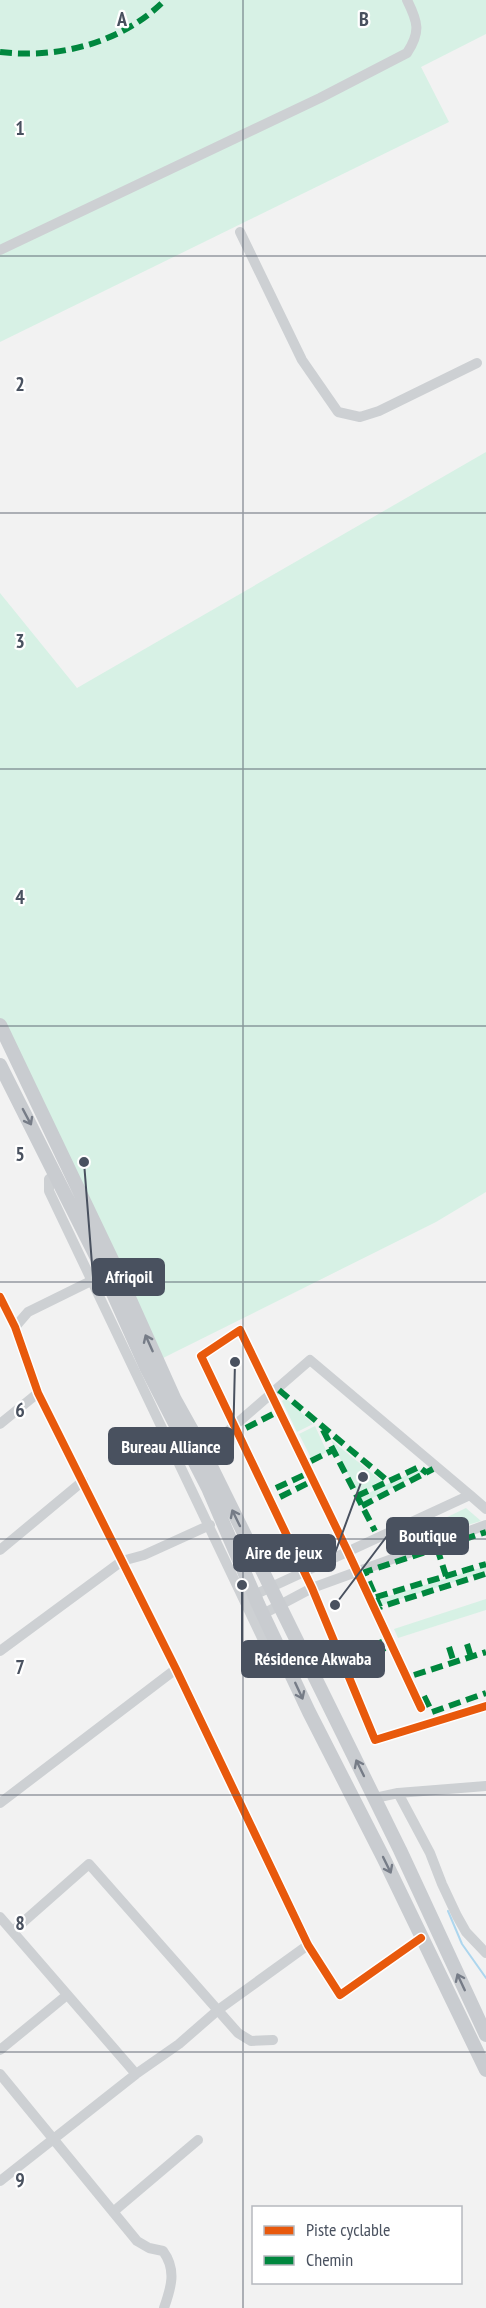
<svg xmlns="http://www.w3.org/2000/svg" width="486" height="2308" font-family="'PT Sans Narrow',sans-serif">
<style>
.green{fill:#d7f1e5}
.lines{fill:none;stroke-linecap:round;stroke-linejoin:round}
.stream{stroke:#add6ee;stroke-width:2}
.minor{stroke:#cdd0d3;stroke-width:10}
.major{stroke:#c9ccd0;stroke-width:14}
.quiet{stroke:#00873e;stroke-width:6;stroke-dasharray:12 6;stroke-linecap:butt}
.cycleway-casing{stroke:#fff;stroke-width:11}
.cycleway{stroke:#e8590c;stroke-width:8}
.oneway{stroke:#767c87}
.grid{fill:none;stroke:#49515f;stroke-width:1.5;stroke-opacity:0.55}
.grid-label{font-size:20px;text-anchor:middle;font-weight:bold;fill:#49515f;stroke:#fff;stroke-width:4.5;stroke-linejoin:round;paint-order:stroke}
.leader{fill:none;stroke:#49515f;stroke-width:2}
.callout-dot{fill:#49515f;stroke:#fff;stroke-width:2}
.callout{fill:#49515f;stroke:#49515f;stroke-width:2}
.callout-label{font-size:18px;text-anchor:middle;font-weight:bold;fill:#fff}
</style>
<rect width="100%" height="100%" fill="#f2f2f2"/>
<path class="green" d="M0,0H486V34L421,67L449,122L0,342Z
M486,452V1192L436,1222L157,1361L0,1021V593L77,688Z
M286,1398L313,1424L297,1432L282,1401Z
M315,1426L327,1452L312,1460L299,1434Z
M331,1440L383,1482L358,1495Z
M419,1469L423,1472L363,1503L360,1497Z
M466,1508L481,1521L390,1548L389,1545Z
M486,1566V1572L382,1605L379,1599Z
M486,1599V1610L398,1638L394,1629Z"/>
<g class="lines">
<path class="stream" d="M448,1911L462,1944L486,1978"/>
<path class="minor" d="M240,232L302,360L338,412L360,417L379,411L477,363
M0,250L320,98L407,53C421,32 418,22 407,0
M56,1173L49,1179V1191L263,1640
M0,1297L15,1327L38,1393L176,1669L308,1945L340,1995L421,1938
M15,1327L28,1312L91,1281
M0,1424L38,1393
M204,1452L310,1360L470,1495
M0,1550L83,1481
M254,1595L470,1495L486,1509
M263,1614L312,1588L486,1525
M0,1651L122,1561L144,1555L210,1525
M421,1708L348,1552L240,1330L201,1356L312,1588L375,1740L486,1706
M398,1793L430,1853L442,1884L457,1916L466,1932L486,1953
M375,1798L398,1793L486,1786
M0,1803L176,1669
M0,1917L136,2074
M13,1931L89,1864L238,2033L251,2041L273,2040
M0,2050L67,1995
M0,2074L137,2241L149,2248L163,2251C177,2270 171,2288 164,2308
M0,2181L136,2074L179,2044L218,2010L308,1945
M113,2212L198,2140"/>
<path class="major" d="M0,1025L114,1264L175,1400L204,1452L400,1850L486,2035
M0,1065L99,1262L146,1367L208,1488L258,1604L309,1712L384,1859L486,2070"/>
<path class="quiet" d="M0,52C59,59 122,43 165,0
M279,1390L388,1481
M246,1428L275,1413
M323,1430L375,1531
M311,1461L333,1450
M276,1488L304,1475
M357,1496L419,1467L427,1473
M280,1497L308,1483
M362,1506L433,1469
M437,1548L446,1576
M485,1574L380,1607L365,1572L486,1532
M376,1597L486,1564
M467,1644L471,1657
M449,1647L454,1663
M355,1654L384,1641
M358,1661L385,1648
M414,1675L486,1652
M424,1696L432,1712L486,1693"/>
<defs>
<path id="cycleway" d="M0,1297L15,1327L38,1393L176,1669L308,1945L340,1995L421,1938
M421,1708L348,1552L240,1330L201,1356L312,1588L375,1740L486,1706"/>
</defs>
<use href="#cycleway" class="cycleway-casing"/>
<use href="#cycleway" class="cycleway"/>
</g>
<defs><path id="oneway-shaft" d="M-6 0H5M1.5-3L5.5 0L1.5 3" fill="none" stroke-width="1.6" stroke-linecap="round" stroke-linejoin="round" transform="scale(1.5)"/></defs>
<g class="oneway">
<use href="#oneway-shaft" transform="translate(27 1117) rotate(62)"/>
<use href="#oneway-shaft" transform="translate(149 1343) rotate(-114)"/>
<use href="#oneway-shaft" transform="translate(236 1518) rotate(-116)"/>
<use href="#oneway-shaft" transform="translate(299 1691) rotate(65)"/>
<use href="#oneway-shaft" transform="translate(360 1768) rotate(-116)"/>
<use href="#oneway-shaft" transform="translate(387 1865) rotate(64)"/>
<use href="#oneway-shaft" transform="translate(461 1982) rotate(-115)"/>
</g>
<path class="grid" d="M243,0V2308M0,256H486M0,513H486M0,769H486M0,1026H486M0,1282H486M0,1539H486M0,1795H486M0,2052H486"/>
<g class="grid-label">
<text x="122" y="26">A</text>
<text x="364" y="26">B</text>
<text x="20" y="135">1</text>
<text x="20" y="391">2</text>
<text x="20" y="648">3</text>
<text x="20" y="904">4</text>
<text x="20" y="1161">5</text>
<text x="20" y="1417">6</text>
<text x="20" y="1674">7</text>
<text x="20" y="1930">8</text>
<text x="20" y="2187">9</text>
</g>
<path class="leader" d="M84 1162L93 1277M235 1362L233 1446M335 1605L387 1536M363 1477L335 1553M242 1585L242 1659"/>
<g class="callout-dot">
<circle cx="84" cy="1162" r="6"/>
<circle cx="235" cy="1362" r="6"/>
<circle cx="335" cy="1605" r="6"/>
<circle cx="363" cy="1477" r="6"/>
<circle cx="242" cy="1585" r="6"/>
</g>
<g class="callout">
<rect x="93" y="1259" width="71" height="36" rx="6"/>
<rect x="109" y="1428" width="124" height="36" rx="6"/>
<rect x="387" y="1518" width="81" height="36" rx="6"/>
<rect x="234" y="1535" width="101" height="36" rx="6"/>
<rect x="242" y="1641" width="142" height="36" rx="6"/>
</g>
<g class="callout-label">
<text x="129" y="1283">Afriqoil</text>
<text x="171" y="1453">Bureau Alliance</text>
<text x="428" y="1542">Boutique</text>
<text x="284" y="1559">Aire de jeux</text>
<text x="313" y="1665">Résidence Akwaba</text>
</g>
<rect x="252" y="2206" width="210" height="78" fill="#ffffff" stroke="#b6b9bf" stroke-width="1.5"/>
<rect x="264" y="2226" width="30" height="9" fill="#e8590c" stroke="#b6b9bf" stroke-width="1.5"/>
<text x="306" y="2236" font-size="18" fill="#49515f">Piste cyclable</text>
<rect x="264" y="2256" width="30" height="9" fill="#00873e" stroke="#b6b9bf" stroke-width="1.5"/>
<text x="306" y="2266" font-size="18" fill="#49515f">Chemin</text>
</svg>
